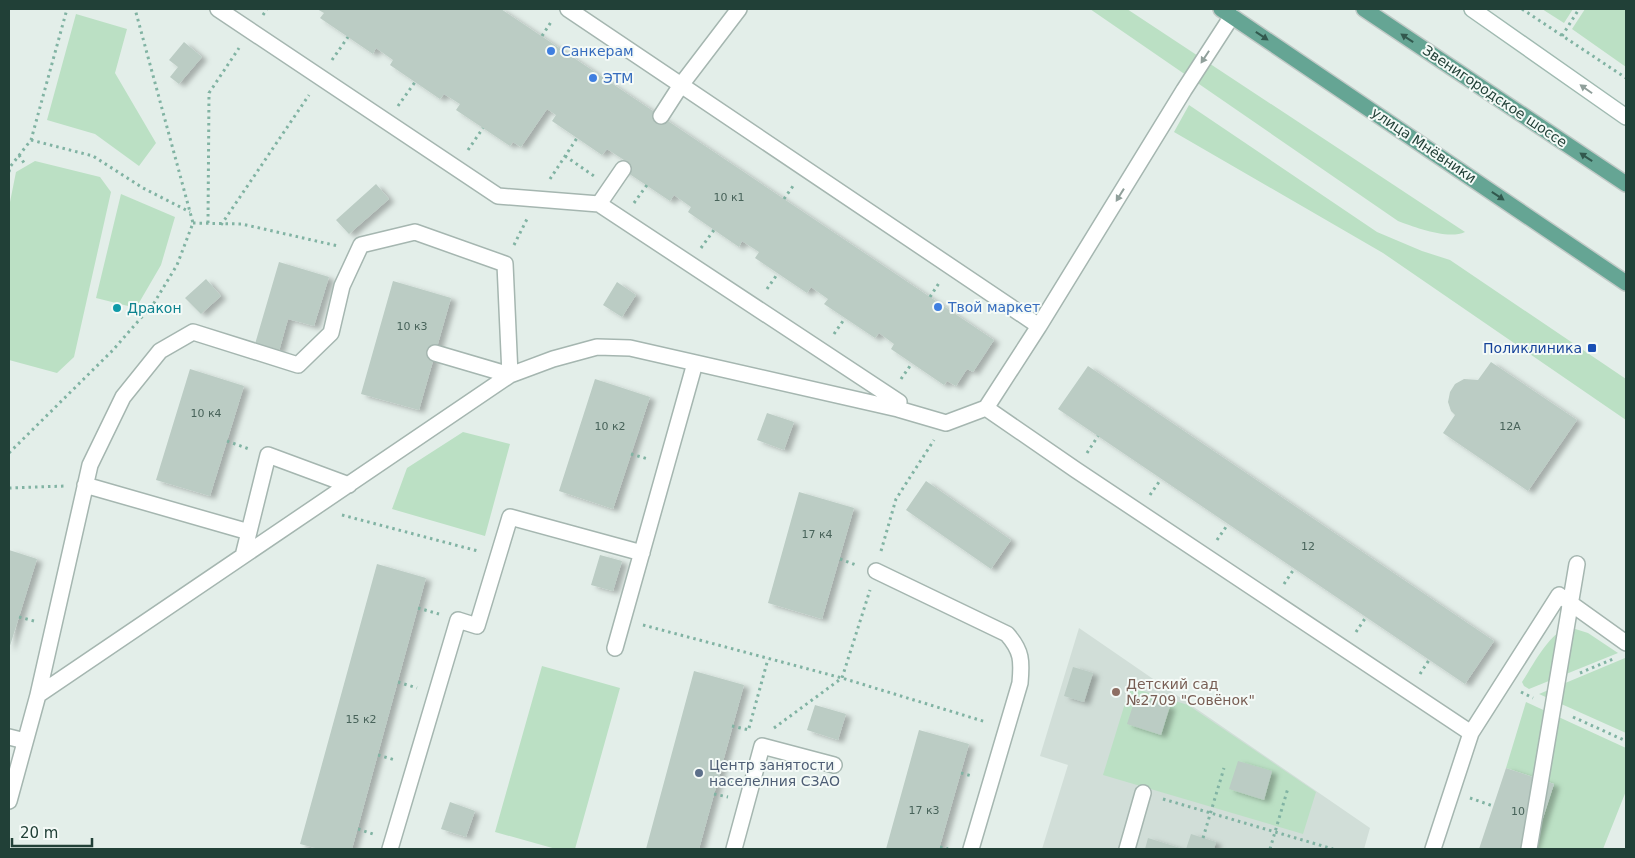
<svg xmlns="http://www.w3.org/2000/svg" width="1635" height="858" font-family="'DejaVu Sans',sans-serif">
<style>
.built{fill:#d1ded8}
.green{fill:#bbe0c4}
.building{fill:#bbccc4;filter:url(#shadow)}
.lines{fill:none;stroke-linecap:round;stroke-linejoin:round}
.service-casing{stroke:#a5b6b0;stroke-width:18}
.secondary-casing{stroke:#a0bab1;stroke-width:18}
.primary-casing{stroke:#c1cac7;stroke-width:18}
.path{stroke:#81b3a3;stroke-width:3;stroke-dasharray:2.5 4;stroke-linecap:butt}
.service{stroke:#fff;stroke-width:15}
.secondary{stroke:#fff;stroke-width:15}
.primary{stroke:#65a594;stroke-width:15}
.oneway{fill:#32594e}
.oneway2{fill:#90a09b}
.shop-dot{fill:#3f7fe0;stroke:#f4faf7;stroke-width:2}
.culture-dot{fill:#0f9aa8;stroke:#f4faf7;stroke-width:2}
.transit-dot{fill:#1a4fb4;stroke:#f4faf7;stroke-width:2}
.education-dot{fill:#8d6e63;stroke:#f4faf7;stroke-width:2}
.service-dot{fill:#5c6f8a;stroke:#f4faf7;stroke-width:2}
.labels{text-anchor:middle;stroke-width:4;stroke-linejoin:round;paint-order:stroke}
.number-label{font-size:11px;fill:#48635a}
.shop-label{font-size:14px;fill:#366cbe;stroke:#f4faf7;text-anchor:start}
.street-label{font-size:14px;fill:#214037;stroke:#f4faf7}
.culture-label{font-size:14px;fill:#0d838f;stroke:#f4faf7;text-anchor:start}
.transit-label{font-size:14px;fill:#164399;stroke:#f4faf7;text-anchor:end}
.education-label{font-size:14px;fill:#785e54;stroke:#f4faf7;text-anchor:start}
.service-label{font-size:14px;fill:#4e5e75;stroke:#f4faf7;text-anchor:start}
</style>
<defs>
<filter id="shadow"><feDropShadow dx="5.5" dy="3" stdDeviation="2.5" flood-color="#0004"/></filter>
</defs>
<rect width="100%" height="100%" fill="#e3eee9"/>
<path class="built" d="M1079,628L1370,828L1364,849H1042L1068,765L1040,756Z"/>
<path class="green" d="M1090,9H1127L1465,232C1448,240 1414,227 1398,221Z
M1542,9H1573L1564,23Z
M1585,9H1626V67L1572,29Z
M76,14L127,29L115,73L156,143L139,166L95,134L47,120Z
M1189,105L1377,232L1422,251L1450,260L1626,379V420L1383,253L1174,132Z
M35,161L100,177L111,192L74,357L57,373L9,360V207L16,172Z
M121,194L175,217L161,265L136,308L96,298Z
M463,432L510,444L485,536L392,509L407,468Z
M1569,627L1588,633L1618,653L1529,689L1524,686L1522,682C1532,667 1550,631 1569,627Z
M1625,658L1626,733L1539,694Z
M542,666L620,688L575,849H556L495,832Z
M1130,687L1188,705L1316,792L1303,834L1103,775Z
M1526,702L1626,748V791L1603,849H1533L1554,784L1506,768Z"/>
<path class="building" d="M317,9H501L994,340L973,372L967,369L956,386L947,381L944,385L891,349L894,344L879,333L875,338L824,304L828,299L811,287L807,293L755,258L759,252L742,241L739,247L688,212L691,207L674,195L670,201L619,167L624,160L607,149L602,155L552,121L556,115L547,109L521,147L513,142L510,146L456,110L460,104L444,94L440,99L390,65L393,60L376,48L373,54L320,18L324,13Z
M184,42L202,57L179,84L170,77L178,67L169,60Z
M376,184L389,199L349,234L336,220Z
M279,262L329,277L314,326L288,319L279,351L255,344Z
M206,279L221,296L201,314L185,298Z
M393,281L451,298L419,410L361,394Z
M617,282L636,295L622,317L603,305Z
M1491,362L1577,420L1528,491L1443,433L1455,415L1451,411L1448,402L1450,392L1455,384L1464,379L1478,380Z
M1088,366L1494,641L1465,684L1058,409Z
M190,369L244,386L210,496L156,480Z
M595,379L650,397L613,509L559,491Z
M767,413L794,422L784,450L757,440Z
M926,481L1011,540L991,569L906,510Z
M799,492L854,508L822,619L768,603Z
M9,550L37,559L9,649Z
M600,555L622,561L613,591L591,585Z
M377,564L426,578L352,849H319L300,844Z
M1073,667L1093,673L1084,702L1064,696Z
M694,671L744,685L699,849H646Z
M1136,696L1170,706L1161,735L1127,724Z
M815,705L846,714L838,740L807,730Z
M919,730L969,744L939,849H886Z
M1238,761L1272,771L1264,800L1229,789Z
M1506,768L1554,784L1533,849H1479Z
M450,802L475,811L466,837L441,829Z
M1191,834L1216,842L1214,849H1186Z
M1148,838L1183,849H1145Z"/>
<g class="lines">
<defs>
<path id="service" d="M218,9L498,196L599,204L899,402L898,409
M568,9L681,85L661,116
M739,9L681,85L1039,326
M599,204L623,169
M986,408L1076,470L1471,733L1433,849
M85,485L249,532
M243,556L268,455L349,485
M876,571L1007,634C1022,651 1022,661 1020,683L971,849
M615,648L695,363
M38,695L90,465L123,397L160,351L193,332L298,365L331,333L342,286L361,245L415,232L505,264L510,375L435,353
M1471,733L1559,595L1626,643
M9,737L25,741
M9,801L38,695L510,375L553,359L597,347L630,348L898,409L946,423L986,408L1039,326L1184,90L1232,16
M390,849L458,620L477,626L510,517L642,553
M734,849L762,746L834,765
M1127,849L1143,793
M1529,849L1577,564"/>
<path id="secondary" d="M1472,9L1626,117"/>
<path id="primary" d="M1221,9L1626,283
M1364,9L1626,184"/>
</defs>
<use href="#service" class="service-casing"/>
<use href="#secondary" class="secondary-casing"/>
<use href="#primary" class="primary-casing"/>
<path class="path" d="M1522,9L1626,78
M263,15L267,9
M542,36L551,22
M1562,36L1579,9
M332,60L348,37
M398,106L415,82
M31,140L93,156L143,188L190,212
M468,150L483,128
M19,155L26,166
M565,156L594,176
M9,172L10,167L31,140L67,9
M550,179L577,138
M784,199L793,186
M634,203L647,185
M193,223L242,224L338,246
M208,223L209,93L239,48
M221,225L309,95
M514,245L527,219
M701,248L714,230
M767,289L778,273
M930,297L939,283
M834,334L845,318
M901,379L912,363
M227,441L249,449
M9,453L113,350L154,303L177,265L193,223L135,9
M1087,453L1098,436
M631,454L648,459
M9,488L65,486
M1150,495L1161,479
M342,515L478,551
M1217,540L1228,524
M881,551L896,499L934,440
M840,559L856,565
M1284,584L1294,569
M418,608L439,614
M19,617L34,621
M643,625L842,678L986,722
M1356,632L1366,617
M1580,673L1613,659
M1420,674L1429,660
M398,682L417,688
M1521,692L1533,698
M1573,717L1626,741
M732,726L749,730
M749,728L768,659
M774,728L842,678L870,590
M378,755L395,760
M961,773L972,776
M718,778L732,782
M714,794L728,797
M1470,798L1493,806
M1163,799L1333,849
M358,829L373,834
M1203,838L1224,768
M940,847L948,849
M1270,849L1288,788"/>
<use href="#service" class="service"/>
<use href="#secondary" class="secondary"/>
<use href="#primary" class="primary"/>
</g>
<defs><path id="oneway-solid" d="M-6-.8H1V-3.2L6.5 0L1 3.2V.8H-6Z" transform="scale(1.25)"/></defs>
<g class="oneway">
<use href="#oneway-solid" transform="translate(1262 36) rotate(34)"/>
<use href="#oneway-solid" transform="translate(1407 38) rotate(-146)"/>
<use href="#oneway-solid" transform="translate(1586 157) rotate(-146)"/>
<use href="#oneway-solid" transform="translate(1498 196) rotate(34)"/>
</g>
<g class="oneway2">
<use href="#oneway-solid" transform="translate(1205 57) rotate(123)"/>
<use href="#oneway-solid" transform="translate(1586 89) rotate(-145)"/>
<use href="#oneway-solid" transform="translate(1120 195) rotate(122)"/>
</g>
<g class="shop-dot">
<circle cx="551" cy="51" r="5"/>
<circle cx="593" cy="78" r="5"/>
<circle cx="938" cy="307" r="5"/>
</g>
<circle class="culture-dot" cx="117" cy="308" r="5"/>
<rect class="transit-dot" x="1587" y="343" width="10" height="10" rx="2.5"/>
<circle class="education-dot" cx="1116" cy="692" r="5"/>
<circle class="service-dot" cx="699" cy="773" r="5"/>
<g class="labels">
<g class="number-label">
<text x="729" y="201">10 к1</text>
<text x="412" y="330">10 к3</text>
<text x="206" y="417">10 к4</text>
<text x="610" y="430">10 к2</text>
<text x="1510" y="430">12А</text>
<text x="817" y="538">17 к4</text>
<text x="1308" y="550">12</text>
<text x="361" y="723">15 к2</text>
<text x="924" y="814">17 к3</text>
<text x="1518" y="815">10</text>
</g>
<g class="shop-label">
<text x="561" y="56">Санкерам</text>
<text x="603" y="83">ЭТМ</text>
<text x="948" y="312">Твой маркет</text>
</g>
<g class="street-label">
<text transform="translate(1495 96) rotate(34)" y="5">Звенигородское шоссе</text>
<text transform="translate(1424 145) rotate(34)" y="5">улица Мнёвники</text>
</g>
<g class="culture-label">
<text x="127" y="313">Дракон</text>
</g>
<g class="transit-label">
<text x="1582" y="353">Поликлиника</text>
</g>
<g class="education-label">
<text x="1126" y="689">Детский сад<tspan x="1126" dy="16">№2709 "Совёнок"</tspan></text>
</g>
<g class="service-label">
<text x="709" y="770">Центр занятости<tspan x="709" dy="16">населелния СЗАО</tspan></text>
</g>
</g>
<rect width="1635" height="858" fill="none" stroke="#214037" stroke-width="20"/>
<path d="M12 838v8h80v-8" fill="none" stroke="#214037" stroke-width="2.5"/>
<text x="20" y="838" font-size="15" fill="#214037" stroke="#f4faf7" stroke-width="4" paint-order="stroke">20 m</text>
</svg>
